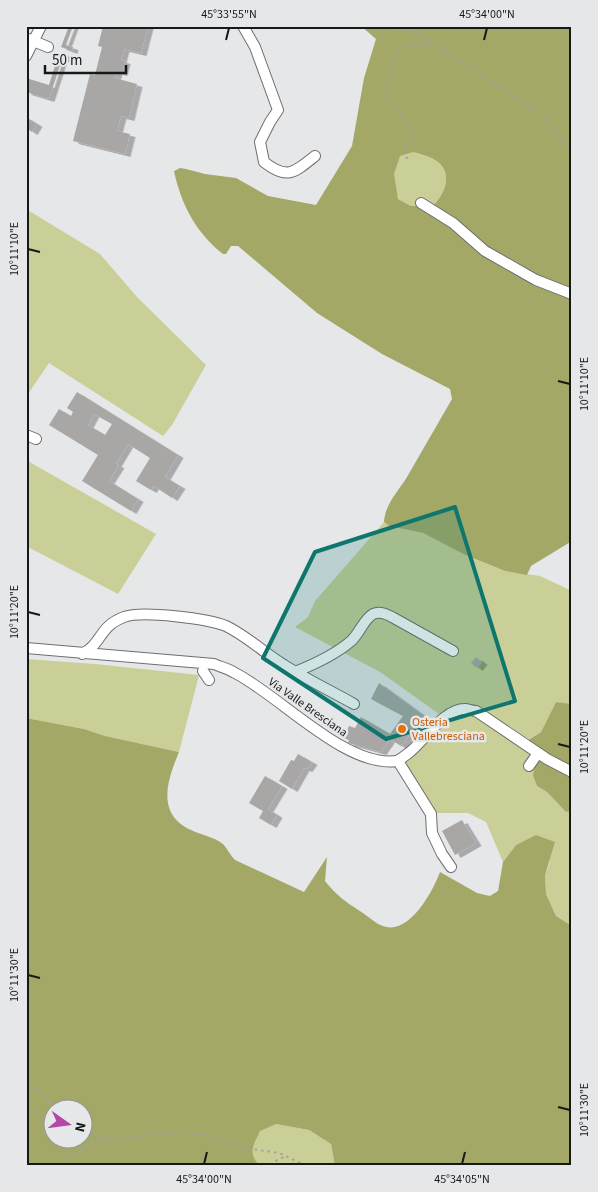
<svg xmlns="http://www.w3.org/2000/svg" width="598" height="1192" font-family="'Source Sans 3',sans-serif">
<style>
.green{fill:#cacf98}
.forest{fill:#a4a867;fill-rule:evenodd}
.building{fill:#a8a7a5;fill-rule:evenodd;filter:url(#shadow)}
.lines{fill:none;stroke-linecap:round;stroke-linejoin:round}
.minor-casing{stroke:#6e6f71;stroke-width:12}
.path{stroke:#a1a2a3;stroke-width:2;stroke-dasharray:2.5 4;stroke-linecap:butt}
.minor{stroke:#fff;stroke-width:10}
.marked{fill:#0f766e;fill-opacity:0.2;stroke:#0f766e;stroke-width:4;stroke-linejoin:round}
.ticks{fill:none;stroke:#171818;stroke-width:2}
.food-dot{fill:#e8710a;stroke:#e6e7e9;stroke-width:2}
.labels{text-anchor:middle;stroke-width:5;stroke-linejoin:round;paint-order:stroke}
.street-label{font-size:12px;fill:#171818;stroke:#e6e7e9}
.food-label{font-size:12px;fill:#c56008;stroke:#e6e7e9;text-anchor:start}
.neatline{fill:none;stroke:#171818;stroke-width:2}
.ticks-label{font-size:12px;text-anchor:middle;fill:#171818}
</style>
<defs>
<filter id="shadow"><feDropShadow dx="5.5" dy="3" stdDeviation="0" flood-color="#0004"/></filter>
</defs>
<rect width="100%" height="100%" fill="#e6e7e9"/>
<path class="green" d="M413,151C422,154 436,158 442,166C452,180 442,196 433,206H411L398,199L393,174L399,156Z
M26,209L100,254L137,297L206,365L172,425L163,436L49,363L26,397Z
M26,460L156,534L118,594L26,546Z
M384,522L389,526L423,533L463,554L505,571L540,576L572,591V704L556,702L541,732L529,739C512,729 475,701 456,705C449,706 444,711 439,714L380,672L295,627L308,617L315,601Z
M26,659L95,664L199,675L179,752L105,736L84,729L26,718Z
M460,712L476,716L532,754L534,758L537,786L547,792L566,812L572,811V926L556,916L546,894L545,875L550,861L516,845L503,862L486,822L468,813H435L402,762L441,723Z
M276,1124L309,1130L331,1144L335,1166H260C247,1152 254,1146 260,1130Z"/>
<path class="forest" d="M361,26H572V541L531,566L527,575L505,571L463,554L423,533L389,526L384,522C385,504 398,492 407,477C422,451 437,425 452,399L450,389L382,354L317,313L238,246H231L226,254H223C196,233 181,204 174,171L180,168L186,169L205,174L236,178L268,196L316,205L352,146L364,78L376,39ZM413,152C422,154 436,158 442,166C452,180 442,196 433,206H411L398,199L394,174L400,156Z
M556,702L572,704V811L566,812L547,792L537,786L533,775L536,762L532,754L522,744L541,732Z
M26,718L84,729L105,736L179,752C167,781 156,814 191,830C201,835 214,837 223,844C227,848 230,855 235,860L304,892L327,857L325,881C338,897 346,902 363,913C369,917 376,924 383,926C409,936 433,891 440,872L477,893L490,896L498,891L503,862L516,845L536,835L555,842L545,875L546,894L556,916L572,926V1166H335L331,1144L309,1130L276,1124L260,1131C254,1145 247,1152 260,1166H26ZM52,1110H82V1140H52Z"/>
<path class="building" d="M69,26H73L66,45L73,47L72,51L61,47Z
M103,26H148L141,53L124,49L121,60L125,61L122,73L117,72L115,78L137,84L129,118L121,116L117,131L130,134L125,154L73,141L90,74L95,75L102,47L98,46Z
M59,53L70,57L69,61L62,59L49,99L26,92V78L49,85Z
M26,117L37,124L32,132L26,128Z
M77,392L178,455L165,477L180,486L172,498L154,486L151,490L136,481L150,458L128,444L116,464L119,465L109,481L138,499L131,511L82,481L98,455L49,425L59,409L71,416L73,412L67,408ZM94,414L112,424L105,435L88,425Z
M476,657L482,662L477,668L471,663Z
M379,683L427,718L416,733L412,731L401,746L390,739L381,752L348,743L349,740L344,738L349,726L355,728L361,717L390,734L403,716L371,699Z
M298,754L312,762L307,769L304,768L292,789L279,781L291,760L294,761Z
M265,776L282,786L268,809L277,815L271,825L259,818L263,811L249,803Z
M462,820L476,843L455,855L442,831Z"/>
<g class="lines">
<defs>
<path id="minor" d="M243,26L255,47L278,110L270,122L260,142L264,162C287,180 294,173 315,156
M26,38L48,47
M26,56L41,26
M421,203L453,223L485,251L536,280L572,294
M26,435L36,439
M26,648L214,664C221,667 229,669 235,673C279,695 346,768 396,761C400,760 403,757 406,755C424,743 442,709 465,709C468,709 473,711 476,711L547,759L572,772
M82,654C103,643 98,627 124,617C142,610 209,619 226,626C247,636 264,653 284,665C306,679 331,691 354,704
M203,671L209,680
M295,672C315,664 335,655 351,641C359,634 364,619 373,614C380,611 386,614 392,617L453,651
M398,761L431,814L432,833L442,854L451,867
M529,766L538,753"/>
</defs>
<use href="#minor" class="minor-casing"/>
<path class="path" d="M381,26L414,31L476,71L544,118L572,152
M407,159L405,144L412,133L407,121L391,101L387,89L391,76L393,61L403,47H424L434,44
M26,1078L57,1110
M82,1128L102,1138
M59,1166L68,1157L102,1138L115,1141L160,1132L206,1135L226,1143L245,1148L279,1153L307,1166
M271,1166L277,1160L286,1156"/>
<use href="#minor" class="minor"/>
</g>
<path class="marked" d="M455,507L515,701L386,739L263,658L315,552Z"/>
<path class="ticks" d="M226,40L229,28M484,40L487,28M28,249L40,252M558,381L570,384M28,612L40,615M558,744L570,747M28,975L40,978M558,1107L570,1110M204,1164L207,1152M462,1164L465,1152"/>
<circle class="food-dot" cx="402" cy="729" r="5"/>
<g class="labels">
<g class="street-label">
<text transform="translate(308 707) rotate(35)" y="4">Via Valle Bresciana</text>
</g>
<g class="food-label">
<text x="412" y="726">Osteria<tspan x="412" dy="14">Vallebresciana</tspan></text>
</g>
</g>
<rect width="598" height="1192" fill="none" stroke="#e6e7e9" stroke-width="55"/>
<g transform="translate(68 1124) rotate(104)"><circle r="24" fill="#e6e7e9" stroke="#939495"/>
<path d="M0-4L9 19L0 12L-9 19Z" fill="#b447a7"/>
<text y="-8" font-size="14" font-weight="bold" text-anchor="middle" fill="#171818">N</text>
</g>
<path d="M45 65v8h81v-8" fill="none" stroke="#171818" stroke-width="2.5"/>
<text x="52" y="65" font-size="15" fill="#171818" stroke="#e6e7e9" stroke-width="4" paint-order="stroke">50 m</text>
<rect x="28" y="28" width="542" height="1136" class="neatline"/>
<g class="ticks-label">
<text x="229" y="18">45°33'55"N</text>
<text x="487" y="18">45°34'00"N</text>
<text transform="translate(14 249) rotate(-90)" y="4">10°11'10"E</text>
<text transform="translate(584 384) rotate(-90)" y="4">10°11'10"E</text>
<text transform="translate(14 612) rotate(-90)" y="4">10°11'20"E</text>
<text transform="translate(584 747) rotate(-90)" y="4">10°11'20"E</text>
<text transform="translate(14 975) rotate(-90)" y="4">10°11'30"E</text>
<text transform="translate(584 1110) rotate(-90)" y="4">10°11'30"E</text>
<text x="204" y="1183">45°34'00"N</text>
<text x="462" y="1183">45°34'05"N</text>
</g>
</svg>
